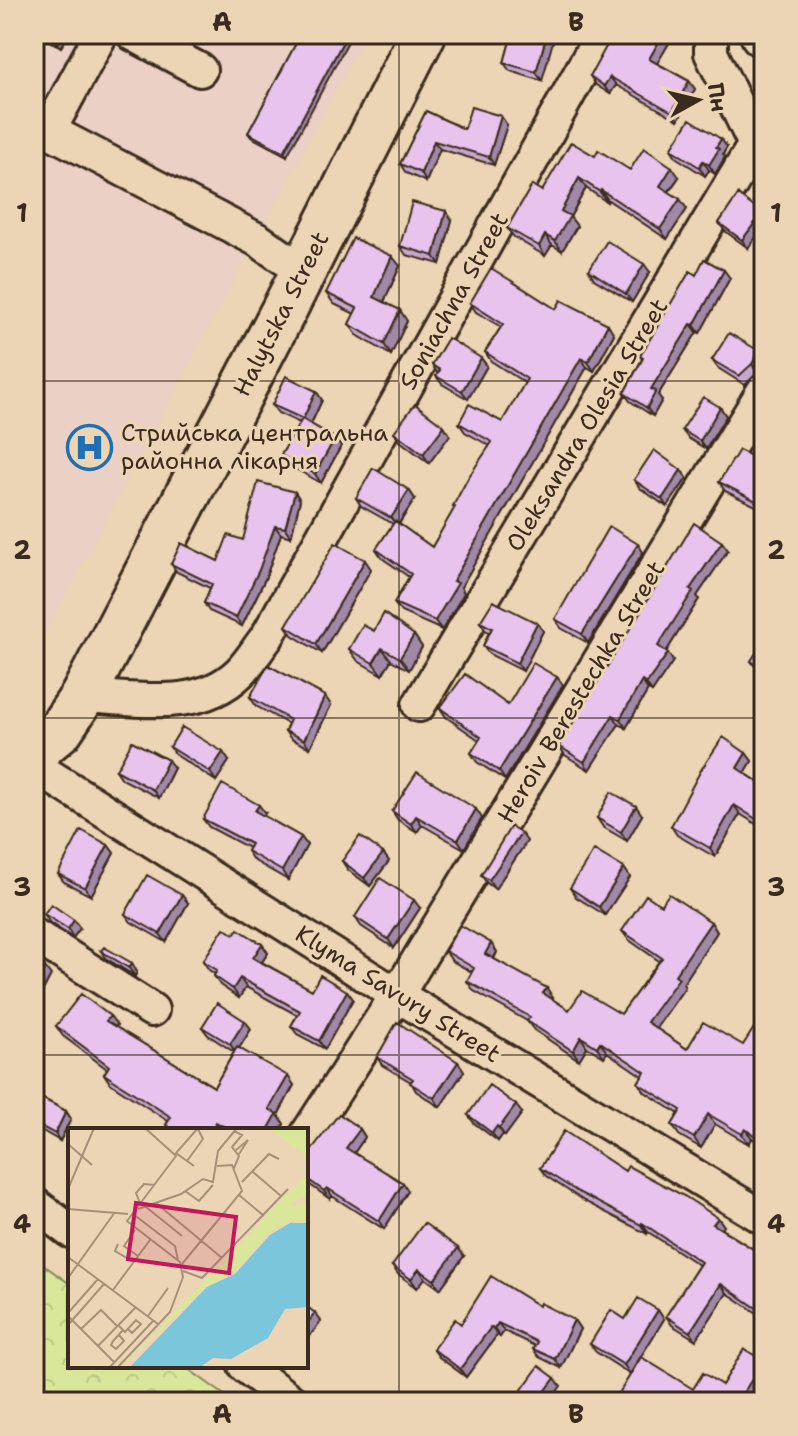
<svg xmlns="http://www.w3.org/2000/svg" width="798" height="1436" font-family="'Shantell Sans',sans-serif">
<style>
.built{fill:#ead0c5}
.forest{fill:url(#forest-crowns);stroke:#8a885c;stroke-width:2}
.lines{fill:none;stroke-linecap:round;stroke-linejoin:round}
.minor-casing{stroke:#3b2a1e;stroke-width:38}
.highway-casing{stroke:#3b2a1e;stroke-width:50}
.minor{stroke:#ebd5b4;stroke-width:32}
.highway{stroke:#ebd5b4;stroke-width:44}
.wall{fill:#c7a8cd;stroke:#3b2a1e;stroke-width:2}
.shaded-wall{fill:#a288a7;stroke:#3b2a1e;stroke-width:2}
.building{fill:#e7c3ee;stroke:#3b2a1e;stroke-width:2}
.grid{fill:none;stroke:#3b2a1e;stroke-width:2;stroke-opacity:0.55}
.labels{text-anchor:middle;stroke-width:6;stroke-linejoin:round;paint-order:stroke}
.street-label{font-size:24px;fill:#3b2a1e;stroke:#ebd5b4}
.poi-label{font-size:24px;fill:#3b2a1e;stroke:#ebd5b4;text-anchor:start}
.inset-road{fill:none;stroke:#a59178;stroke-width:2}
.view{fill:#c2185b;fill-opacity:0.15;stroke:#c2185b;stroke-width:4}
.inset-edge{fill:none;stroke:#3b2a1e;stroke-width:4}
.neatline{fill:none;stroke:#3b2a1e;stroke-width:3}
.grid-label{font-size:26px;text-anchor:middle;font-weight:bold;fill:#3b2a1e}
</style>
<defs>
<pattern id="forest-crowns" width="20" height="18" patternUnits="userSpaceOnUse" patternTransform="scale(2)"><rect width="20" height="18" fill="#d9e79a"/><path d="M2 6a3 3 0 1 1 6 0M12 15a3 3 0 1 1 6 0" fill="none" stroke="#bbc684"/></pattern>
</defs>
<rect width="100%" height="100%" fill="#ebd5b4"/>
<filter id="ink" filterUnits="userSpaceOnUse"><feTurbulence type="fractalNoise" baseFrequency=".0125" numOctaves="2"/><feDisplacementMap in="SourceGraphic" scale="16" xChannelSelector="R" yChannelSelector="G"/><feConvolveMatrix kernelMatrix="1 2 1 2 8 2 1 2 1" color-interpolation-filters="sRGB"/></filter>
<g filter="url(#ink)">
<path class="built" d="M34,34H366L34,654Z"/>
<path class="forest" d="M34,1258L70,1284V1366H184L234,1402H34Z"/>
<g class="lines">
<defs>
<path id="minor" d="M133,34L200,70
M711,34V53L764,163
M34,123L258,240L303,271
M49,131L101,34
M83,696C135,698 199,713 240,672C250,662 258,648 267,637L602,34
M419,705L754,146
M34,766L397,995L764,1218
M34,935L152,1010
M306,1136L397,995L764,390
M34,1204L70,1231
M245,1366L292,1402"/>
<path id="highway" d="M763,34L764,35
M34,752L60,730L83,696L286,306L423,34"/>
</defs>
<use href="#minor" class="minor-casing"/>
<use href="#highway" class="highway-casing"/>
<use href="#minor" class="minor"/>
<use href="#highway" class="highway"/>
</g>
<path class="wall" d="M37,34H69L61,47Z
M301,34L287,156L251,137L248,133Z
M512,34L542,81L510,71L504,63Z
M672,38L657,63L689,81L695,89L678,120L616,85L610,94L596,85L590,76Z
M426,111L464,129L507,125L494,165L440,149L426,182L406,173L400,164Z
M721,139L727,147L723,154L725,157L715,174L709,170L705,176L677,158L671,149Z
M595,156L630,170L679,177L669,192L687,209L667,239L608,200L607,202L586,188L570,217L577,226L562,251L552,245L545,256L514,237L507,228L542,191Z
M738,195L748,248L725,231L719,223Z
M452,220L440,264L406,255L400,246Z
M400,266L384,302L407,321L391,355L357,335L349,324L355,314L334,304L326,293Z
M589,270L650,272L632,302L594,279Z
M696,275L730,278L700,333L697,332L658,395L662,400L653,416L630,401L624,393L642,359L640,356Z
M470,303L556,309L614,334L594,371L587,367L461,587L464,593L442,630L401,612L394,603L409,577L382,558L376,549L393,524L361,506L356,498L409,490L415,499L399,524L432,547L455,508L453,506L490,446L465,432L459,423L502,422L525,383L491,361L485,352L501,327L476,312Z
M759,351L764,358V362L757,373L745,385L718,368L712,360Z
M481,358L487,366L468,399L442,384L436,376L438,374L432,365Z
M316,391L322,400L311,424L335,438L341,446L321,483L287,464L281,455L300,423L278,413L272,405Z
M720,407L726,416L706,449L688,438L682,430Z
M444,426L450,435L429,463L400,441L394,432Z
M764,462V510L725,491L719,482Z
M681,470L687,478L667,507L640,488L634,480Z
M295,492L300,500L291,537L281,534L265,579L242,626L209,611L204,603L210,588L177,572L171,564L218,561L243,540Z
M728,550L697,596L699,599L666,652L673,661L652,692L648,690L626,728L619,724L589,770L565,755L559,746Z
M643,552L588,643L561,628L555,619Z
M371,569L322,653L292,635L286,626Z
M480,622L537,623L543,631L523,671L489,654L483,646L489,632L486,631Z
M374,631L414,635L422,647L409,670L391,660L382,675L358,661L349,649Z
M764,643V674L757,669L751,661Z
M557,677L563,685L505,780L477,762L471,753L479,740L446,717L440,708L508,705Z
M250,697L331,705L310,748L291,739L285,731L288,724L256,706Z
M170,747L229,761L216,781L176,755Z
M746,753L752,761L745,773L760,783L764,777V829L740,814L715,857L677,835L671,826Z
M174,768L159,798L122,779L116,770Z
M392,811L482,818L464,849L422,825L417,832L398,820Z
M265,813L263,815L301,837L307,845L288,880L253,860L247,851L249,848L209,827L203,819Z
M642,815L627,841L603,827L597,818Z
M527,841L495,889L487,883L481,875Z
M108,845L114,853L91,896L64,882L58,874Z
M383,853L389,861L370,886L348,870L342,861Z
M624,868L630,877L605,915L576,897L570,888Z
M188,903L166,942L131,922L125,914Z
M661,905L711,922L717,932L683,984L685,987L656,1028L687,1049L743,1045L764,1023V1147L752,1138L749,1144L715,1124L701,1148L679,1135L672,1125L679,1114L645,1092L638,1083L642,1076L607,1052L604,1057L587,1047L579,1060L534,1030L527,1021L474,991L467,981L472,972L452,961L445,951L491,943L497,952L494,959L553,998L552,999L569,1010L621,1014L659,961L629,940L622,931Z
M420,908L394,948L361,926L355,917Z
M44,914L80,928L73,938L50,923Z
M234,934L262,944L268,953L262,962L312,990L347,991L353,999L325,1049L297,1034L291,1026L297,1015L246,987L239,998L220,985L214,976L215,974L209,970L203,961Z
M101,951L132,963L137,972L135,976L107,959Z
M110,1016L117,1025L116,1027L214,1087L234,1052L208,1035L202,1027L245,1021L251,1029L239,1048L294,1085L278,1115L284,1124L280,1130H169L166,1125L168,1121L110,1083L104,1074L107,1069L63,1036L56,1026Z
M377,1057L458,1062L464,1071L440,1107L416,1091L411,1082L382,1065Z
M34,1094L66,1111L71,1119L60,1141L34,1126Z
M522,1113L505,1136L503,1134L498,1141L474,1123L468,1115Z
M360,1129L365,1137L354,1153L403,1183L408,1191L384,1229L332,1196L330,1199L306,1182V1157Z
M540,1168L625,1171L718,1218L724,1226L722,1229L764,1256V1325L761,1321L763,1317L727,1293L696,1340L672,1325L666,1316L699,1265L648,1232L647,1234L584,1201L546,1176Z
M464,1256L440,1289L425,1278L417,1288L398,1274L392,1266Z
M539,1306L574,1320L580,1329L561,1368L539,1357L533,1349L535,1346L504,1331L500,1337L497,1335L466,1377L439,1357L433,1349L461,1324Z
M625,1319H664L630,1374L596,1352L590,1344Z"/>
<path class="shaded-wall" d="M63,34H69L61,47L58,43Z
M347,34H352L287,156L284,152Z
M547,34H555L542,81L536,72Z
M663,34H669L672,38L655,67L649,59Z
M610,77L616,85L610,94L604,86Z
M689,81L695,89L678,120L672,112Z
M501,116L507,125L494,165L489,157Z
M721,139L727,147L723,154L725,157L715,174L709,165L716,147Z
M434,141L440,149L426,182L421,173Z
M703,161L709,170L705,176L699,167Z
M672,167L679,177L666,195L660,186Z
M579,178L586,188L570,217L577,226L562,251L555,241L561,211Z
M601,190L608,200L607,202L600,192Z
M680,199L687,209L667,239L660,229Z
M446,211L452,220L440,264L434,256Z
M762,213L764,216V226L748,248L742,240Z
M545,235L552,245L545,256L539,246Z
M392,256L400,266L381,308L374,297Z
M644,264L650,272L632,302L626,294Z
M724,270L730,278L700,333L694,325Z
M400,310L407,321L391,355L384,344Z
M608,324L614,334L594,371L588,362Z
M691,324L697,332L658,395L662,400L653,416L647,408L651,389Z
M759,351L764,358V362L757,373L752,364Z
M481,358L487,366L468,399L462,391Z
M581,358L587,367L461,587L464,593L442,630L435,621L453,581Z
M316,391L322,400L309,428L303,419Z
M720,407L726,416L706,449L700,441Z
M444,426L450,435L429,463L423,454Z
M335,438L341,446L321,483L315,474Z
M681,470L687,478L667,507L662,499Z
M409,490L415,499L397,526L391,518Z
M295,492L300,500L291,537L285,528Z
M275,526L281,534L265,579L242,626L236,618Z
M722,542L728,550L697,596L699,599L664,655L658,646L690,589Z
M638,544L643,552L588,643L582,634Z
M365,560L371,569L322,653L316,644Z
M537,623L543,631L523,671L517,663Z
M414,635L422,647L409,670L400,658Z
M382,648L391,660L382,675L373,663Z
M668,653L673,661L652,692L646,684Z
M557,677L563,685L505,780L499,771Z
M642,681L648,690L626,728L620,719Z
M325,696L331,705L310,748L304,740Z
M613,715L619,724L589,770L584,762Z
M223,752L229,761L216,781L210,772Z
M746,753L752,761L743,776L737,768Z
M168,760L174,768L159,798L153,790Z
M259,805L265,813L261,819L255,811Z
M734,805L740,814L715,857L710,848Z
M636,806L642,815L627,841L621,832Z
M476,809L482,818L464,849L458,840Z
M416,816L422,825L417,832L411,824Z
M521,833L527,841L495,889L489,880Z
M301,837L307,845L288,880L282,871Z
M108,845L114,853L91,896L85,888Z
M383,853L389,861L370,886L364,878Z
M624,868L630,877L605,915L599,907Z
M182,895L188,903L166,942L160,934Z
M414,900L420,908L394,948L388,939Z
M74,920L80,928L73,938L68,929Z
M711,922L717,932L683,984L685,987L654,1031L647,1022L675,975Z
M491,943L497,952L491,963L485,954Z
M262,944L268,953L259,966L253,958Z
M132,963L137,972L135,976L129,968Z
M45,967L51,975L34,1008V988Z
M240,978L246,987L239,998L233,989Z
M547,988L553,998L550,1003L543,993Z
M347,991L353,999L325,1049L319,1041Z
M110,1016L117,1025L113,1031L106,1021Z
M245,1021L251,1029L236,1053L230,1044Z
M581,1037L587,1047L579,1060L573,1051Z
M600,1042L607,1052L604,1057L597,1047Z
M458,1062L464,1071L440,1107L434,1098Z
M288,1076L294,1085L278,1115L284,1124L280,1130H268L269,1109Z
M516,1105L522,1113L505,1136L499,1128Z
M66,1111L71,1119L60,1141L55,1134Z
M708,1114L715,1124L701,1148L694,1138Z
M216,1122L222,1130H211Z
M497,1126L503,1134L498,1141L492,1133Z
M360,1129L365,1137L352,1156L346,1148Z
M745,1129L752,1138L749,1144L742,1134Z
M403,1183L408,1191L384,1229L379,1221Z
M327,1188L332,1196L330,1199L324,1191Z
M718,1218L724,1226L719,1233L713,1224Z
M642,1223L648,1232L647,1234L641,1225Z
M458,1248L464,1256L440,1289L434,1280Z
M419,1269L425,1278L417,1288L411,1279Z
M721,1284L727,1293L696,1340L690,1332Z
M658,1310L664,1319L630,1374L624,1365Z
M315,1313L321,1321L306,1341V1325Z
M574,1320L580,1329L561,1368L555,1359Z
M498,1323L504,1331L500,1337L494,1329Z
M491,1327L497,1335L466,1377L460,1369Z
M764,1361V1377L748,1402H737Z
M555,1378L561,1386L549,1402H537Z"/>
<path class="building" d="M42,34H63L58,43Z
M301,34H347L284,152L248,133Z
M512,34H547L536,72L504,63Z
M613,34H663L649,59L689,81L672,112L610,77L604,86L590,76Z
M471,107L501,116L489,157L434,141L421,173L400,164L426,111L464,129Z
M690,119L721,139L716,147L719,149L709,165L703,161L699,167L671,149Z
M571,142L595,156L598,150L630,170L644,148L672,167L660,186L680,199L660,229L601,190L600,192L579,178L561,211L570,216L555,241L545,235L539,246L507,228L532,185L542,191Z
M738,195L762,213L742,240L719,223Z
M412,202L446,211L434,256L400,246Z
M353,238L392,256L374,297L400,310L384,344L349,324L357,308L326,293Z
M607,241L644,264L626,294L589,270Z
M704,259L724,270L694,325L691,324L651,389L656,391L647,408L624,393L643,358L640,356L690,271L696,275Z
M491,268L556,309L561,300L608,324L588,362L581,358L453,581L458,583L435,621L394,603L411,574L376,549L395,521L432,547L455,507L453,506L468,478L492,442L459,423L469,404L502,422L527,379L485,352L503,324L470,303Z
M729,333L759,351L752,364L739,376L712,360Z
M448,338L481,358L462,391L436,376L440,370L432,365Z
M286,376L316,391L303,419L272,405Z
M703,397L720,407L700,441L682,430Z
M415,404L444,426L423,454L394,432Z
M764,408V422L758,419Z
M302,419L335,438L315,474L281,455Z
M654,450L681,470L662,499L634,480Z
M739,450L764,462V475L759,484L764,487V505L719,482Z
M373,468L409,490L391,518L356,498Z
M258,482L295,492L285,528L275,526L259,570L236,618L204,603L212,584L171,564L181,543L218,561L228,535L243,540Z
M764,512V526L758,522Z
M694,523L722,542L690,589L693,591L658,646L668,653L646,684L642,681L620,719L613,715L584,762L559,746Z
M609,526L638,544L582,634L555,619Z
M335,543L365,560L316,644L286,626Z
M493,601L537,623L517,663L483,646L492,628L480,622Z
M384,613L414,635L400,658L382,648L373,663L349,649L363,625L374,631Z
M763,642L764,643V669L751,661Z
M533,663L557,677L499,771L471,753L481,737L440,708L465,674L508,705Z
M268,665L325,696L304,740L285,731L290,720L250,697Z
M182,727L223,752L210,772L170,747Z
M723,737L746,753L737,768L760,783L764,777V824L734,805L710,848L671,826L701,770Z
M132,741L168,760L153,790L116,770Z
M417,772L476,809L458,840L416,816L411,824L392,811Z
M222,784L259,805L255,811L301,837L282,871L247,851L251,844L203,819Z
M611,792L636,806L621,832L597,818Z
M511,826L521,833L489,880L481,875Z
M81,830L108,845L85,888L58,874Z
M360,836L383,853L364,878L342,861Z
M594,850L624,868L599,907L570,888Z
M147,875L182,895L160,934L125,914Z
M380,878L414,900L388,939L355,917Z
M669,894L711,922L675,975L679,978L647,1022L687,1049L703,1022L743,1045L759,1020L764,1023V1142L745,1129L742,1134L708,1114L694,1138L672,1125L681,1110L638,1083L645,1072L600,1042L597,1047L581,1037L573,1051L527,1021L530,1017L467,981L474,968L445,951L460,925L491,943L485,954L547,988L543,993L569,1010L582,991L621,1014L662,958L622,931L646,895L661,905Z
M51,904L74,920L68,929L44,914Z
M224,928L234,934L238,929L262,944L253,958L312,990L320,975L347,991L319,1041L291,1026L300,1011L240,978L233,989L214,976L217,970L203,961Z
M104,947L132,963L129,968L101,951Z
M34,958L45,967L34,988Z
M81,994L110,1016L106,1021L214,1087L237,1047L288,1076L269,1109L277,1114L268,1130H230L216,1122L211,1130H174L166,1125L171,1117L104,1074L109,1066L56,1026Z
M217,1003L245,1021L230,1044L202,1027Z
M397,1022L458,1062L434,1098L410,1083L413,1079L377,1057Z
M489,1085L516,1105L499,1128L497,1126L492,1133L468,1115Z
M34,1094L66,1111L55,1134L34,1123Z
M339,1114L360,1129L346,1148L403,1183L379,1221L327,1188L324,1191L306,1178V1157Z
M564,1131L625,1171L628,1166L686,1197L718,1218L713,1224L764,1256V1313L721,1284L690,1332L666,1316L701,1262L642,1223L641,1225L578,1192L540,1168Z
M424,1223L458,1248L434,1280L419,1269L411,1279L392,1266Z
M491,1276L539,1306L540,1303L574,1320L555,1359L533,1349L537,1342L498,1323L494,1329L491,1327L460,1369L433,1349L455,1319L461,1324Z
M638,1298L658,1310L624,1365L590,1344L611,1310L625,1319Z
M306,1306L315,1313L306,1325Z
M744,1349L764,1361L737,1402H629L618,1395L641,1357L693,1389L703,1373L722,1385Z
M539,1366L555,1378L537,1402H513Z"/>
</g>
<path class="grid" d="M399,34V1402M34,381H764M34,718H764M34,1055H764"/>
<defs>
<symbol id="hospital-ring" viewBox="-11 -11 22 22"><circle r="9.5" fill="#ebd5b4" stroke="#1f6fb2" stroke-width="1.5"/><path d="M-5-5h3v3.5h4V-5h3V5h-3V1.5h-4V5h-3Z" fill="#1f6fb2"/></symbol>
</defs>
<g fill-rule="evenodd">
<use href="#hospital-ring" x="64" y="422" width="51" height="51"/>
</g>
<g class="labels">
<g class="street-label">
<text transform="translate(454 301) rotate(-61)" y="8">Soniachna Street</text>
<text transform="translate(281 314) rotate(-63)" y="8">Halytska Street</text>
<text transform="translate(587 425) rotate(-59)" y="8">Oleksandra Olesia Street</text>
<text transform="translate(581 692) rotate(-59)" y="8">Heroiv Berestechka Street</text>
<text transform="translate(398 994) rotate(32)" y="8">Klyma Savury Street</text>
</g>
<g class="poi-label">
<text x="121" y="441">Стрийська центральна<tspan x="121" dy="28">районна лікарня</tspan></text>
</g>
</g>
<g transform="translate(68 1128)">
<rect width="240" height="240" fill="#ebd5b4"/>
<path d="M200,0H240V29Z" fill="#d9e79a"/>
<path d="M240,45V68L223,74L224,79L240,74V93H221L201,105L166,145L139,158L53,240Z" fill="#d9e79a"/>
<path d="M222,95H240V179L217,181L200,210L163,231L145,230L131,240H61L139,159L167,146L202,107Z" fill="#7bc6db"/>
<path class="inset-road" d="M0,16L24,37M168,22L180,12L171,26M119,33L135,11L130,1M126,38L108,25L130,0M166,40L171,28L164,19L174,7L166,3M185,44L213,68M174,54L201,26L211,31M0,61L26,0M117,63L131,73L145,57M171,67L196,88M72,75L68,65L76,56L87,57M88,75L154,130M78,79L114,108M0,81L60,86M70,81L113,66L135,51L145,54L150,23L169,0M65,86L107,118L110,132M67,102L56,118L70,128M50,116L47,123L66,134M0,129L90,196M114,136L174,63L164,37L149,38M115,143L134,150L220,61M0,150L47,84M45,162L82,112M0,185L30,151M0,188L46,234M80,188L100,160M0,197L36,156M50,197L57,204L68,192L73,196L64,205L60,201M13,201L33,182L49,198M51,207L56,213L48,221L43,217L45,213L55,202M30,218L68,179M41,240L86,192M49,240L102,184L115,149L112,134L59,93L108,28L77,0"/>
<path class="view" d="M68,75L168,89L161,145L60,131Z"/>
<rect width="240" height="240" class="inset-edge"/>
</g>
<rect width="798" height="1436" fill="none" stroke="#ebd5b4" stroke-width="88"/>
<g transform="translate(698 100) rotate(82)" stroke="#ebd5b4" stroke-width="6" paint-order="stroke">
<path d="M0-6L14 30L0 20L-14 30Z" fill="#3b2a1e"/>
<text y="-12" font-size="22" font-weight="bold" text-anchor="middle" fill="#3b2a1e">Пн</text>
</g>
<rect x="44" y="44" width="710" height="1348" class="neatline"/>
<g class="grid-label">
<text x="222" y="31">A</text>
<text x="576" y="31">B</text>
<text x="22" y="222">1</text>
<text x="776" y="222">1</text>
<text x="22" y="559">2</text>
<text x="776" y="559">2</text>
<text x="22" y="896">3</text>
<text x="776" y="896">3</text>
<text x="22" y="1233">4</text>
<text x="776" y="1233">4</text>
<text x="222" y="1423">A</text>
<text x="576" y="1423">B</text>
</g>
</svg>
